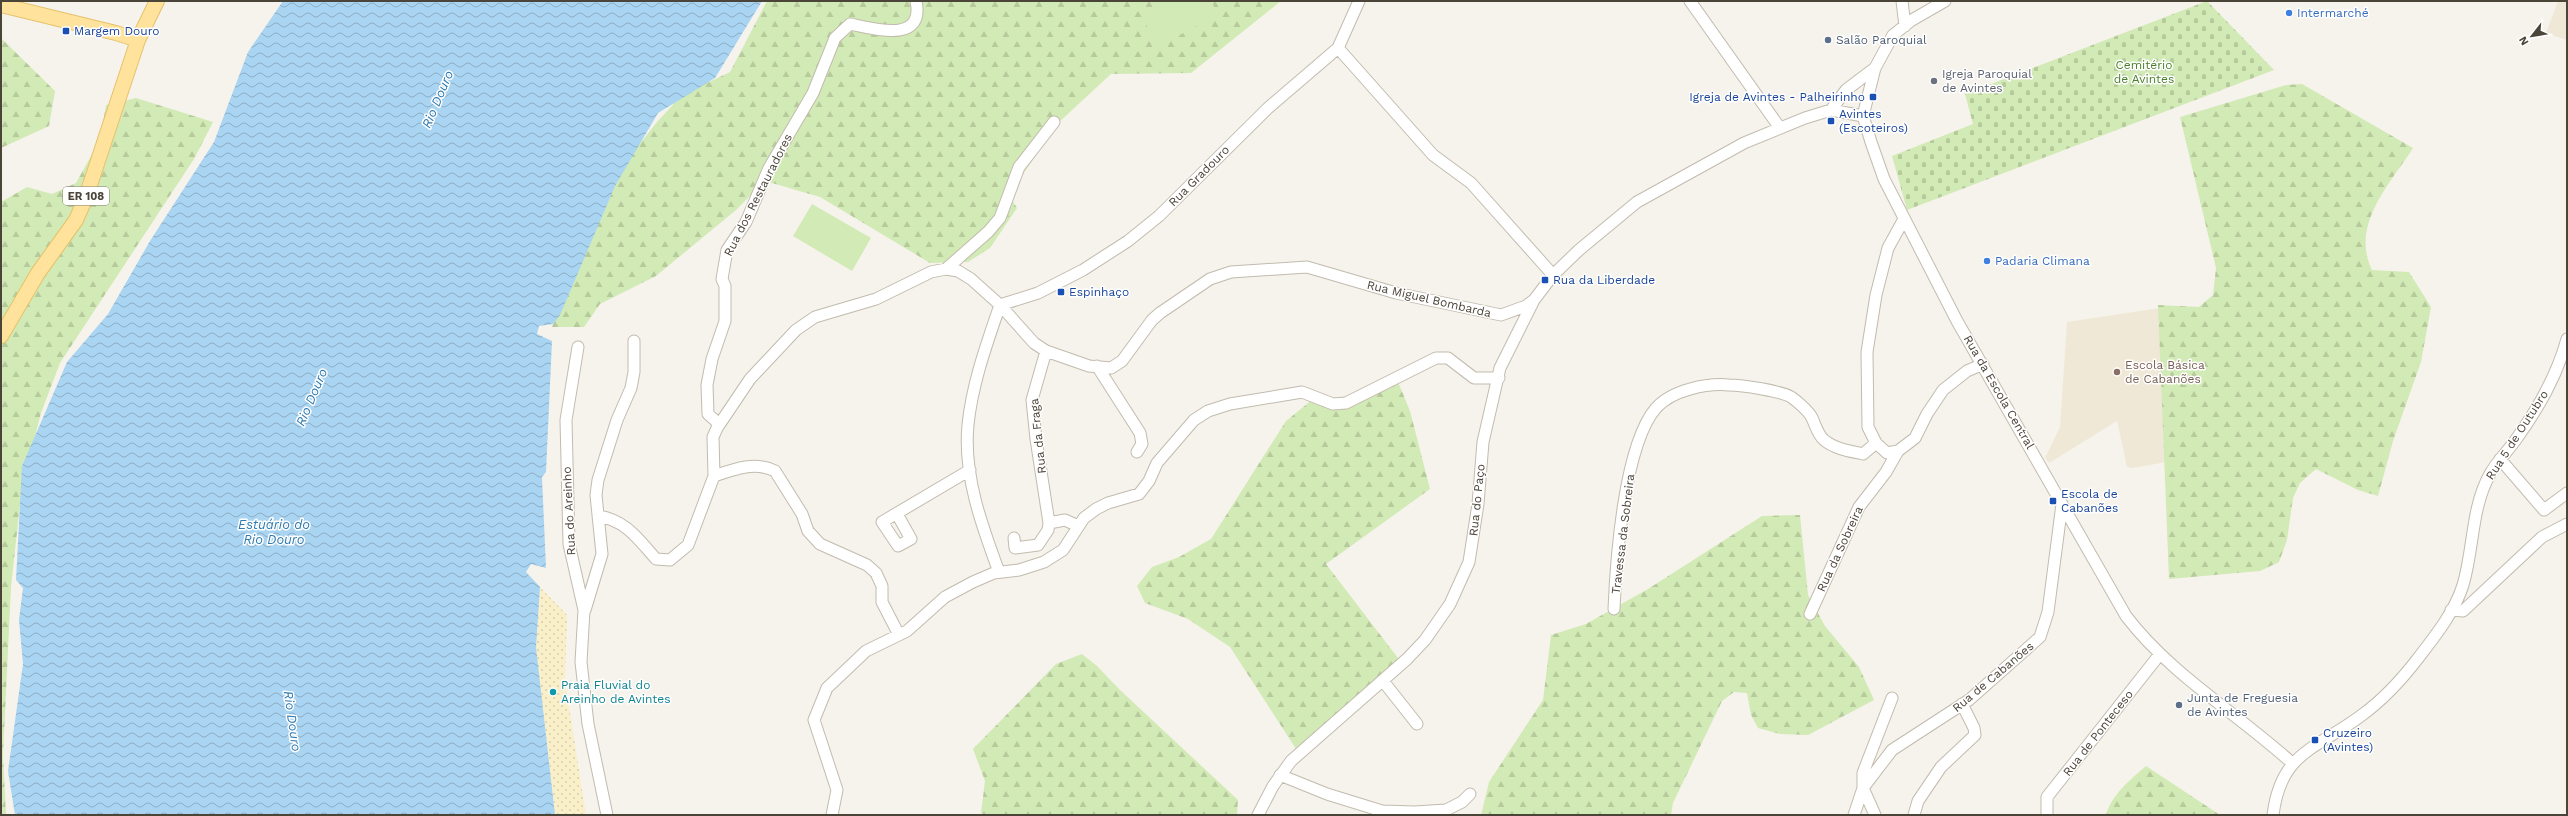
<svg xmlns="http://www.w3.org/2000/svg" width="2568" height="816" font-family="'Work Sans',sans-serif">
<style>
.education{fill:#efe8d6}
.forest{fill:url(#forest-firs)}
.sand{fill:url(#sand-dots)}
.cemetery{fill:url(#cemetery-stones)}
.garden{fill:#d2eab5}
.water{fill:url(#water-waves)}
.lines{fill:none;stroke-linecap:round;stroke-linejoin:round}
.minor-casing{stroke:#c2bbae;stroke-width:13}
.major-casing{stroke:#e6c16a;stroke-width:16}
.minor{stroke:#fff;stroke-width:11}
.major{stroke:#ffe39c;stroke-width:14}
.shop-dot{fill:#3f7fe0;stroke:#fff;stroke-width:1.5}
.transit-dot{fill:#1a4fb4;stroke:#fff;stroke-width:1.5}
.service-dot{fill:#5c6f8a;stroke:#fff;stroke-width:1.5}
.worship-dot{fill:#6b7280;stroke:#fff;stroke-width:1.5}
.education-dot{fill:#8d6e63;stroke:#fff;stroke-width:1.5}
.culture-dot{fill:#0f9aa8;stroke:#fff;stroke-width:1.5}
.labels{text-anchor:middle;stroke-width:3;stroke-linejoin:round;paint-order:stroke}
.shield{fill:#fff;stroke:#817c74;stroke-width:1}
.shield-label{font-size:11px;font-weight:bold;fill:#4b4439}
.shop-label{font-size:12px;fill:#366cbe;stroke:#fff;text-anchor:start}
.transit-label{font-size:12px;fill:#164399;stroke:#fff;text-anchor:start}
.service-label{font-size:12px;fill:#4e5e75;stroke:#fff;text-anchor:start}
.park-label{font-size:12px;fill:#4a7f2a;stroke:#fff}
.worship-label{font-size:12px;fill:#5b616d;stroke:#fff;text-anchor:start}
.street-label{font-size:12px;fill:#4b4439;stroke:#fff}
.education-label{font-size:12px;fill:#785e54;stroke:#fff;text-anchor:start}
.culture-label{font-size:12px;fill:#0d838f;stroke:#fff;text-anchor:start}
.water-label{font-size:13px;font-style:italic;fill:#2e7ab2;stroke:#fff}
</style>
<defs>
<pattern id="forest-firs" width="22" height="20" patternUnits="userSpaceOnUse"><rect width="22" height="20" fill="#d2eab5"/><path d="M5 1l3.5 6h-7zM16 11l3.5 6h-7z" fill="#b6ca9c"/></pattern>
<pattern id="sand-dots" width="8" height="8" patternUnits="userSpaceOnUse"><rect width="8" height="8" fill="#f9efc9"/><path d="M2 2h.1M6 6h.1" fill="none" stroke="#d7cead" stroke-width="1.8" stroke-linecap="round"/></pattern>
<pattern id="cemetery-stones" width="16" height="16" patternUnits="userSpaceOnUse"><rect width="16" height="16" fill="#d2eab5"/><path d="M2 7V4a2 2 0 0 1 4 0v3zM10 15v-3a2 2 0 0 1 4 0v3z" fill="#b6ca9c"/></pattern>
<pattern id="water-waves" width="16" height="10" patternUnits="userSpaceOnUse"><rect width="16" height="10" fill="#a9d4f2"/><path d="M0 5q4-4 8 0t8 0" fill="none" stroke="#8caec5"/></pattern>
</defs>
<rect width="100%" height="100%" fill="#f6f3ec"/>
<path class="education" d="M2558,1H2567V40L2546,33Z
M2160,308L2183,459L2133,468L2127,467L2117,421L2049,463L2045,458L2060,427L2067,322Z"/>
<path class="forest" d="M767,1H1281L1191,73L1111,74L1057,124L1009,195L1017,208L990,248L968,262L930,263L820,197L765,181L736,210L656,276L600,304L584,327H552L624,155L634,151L657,122L682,95L730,72Z
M1,38L55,91L49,126L1,148Z
M2302,84L2413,148C2390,184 2350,225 2372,270L2409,272L2431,307L2421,362L2393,441L2378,496L2358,490L2316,469L2300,483L2293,498L2287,540L2279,562L2260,571L2169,579L2158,305L2199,307L2213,295L2216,268L2180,117L2286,85Z
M136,98L213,122L194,159L60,363L41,413L22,486L11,587L3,755L6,815H1V202L27,187L52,194L76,183L100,140L106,105Z
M1396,377L1410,411L1430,489L1326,564L1401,662L1298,752L1230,647L1188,619L1145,603L1137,586L1152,567L1179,557L1211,539L1286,421L1318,395L1337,409Z
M1800,515L1808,595L1825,626L1859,667L1874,700L1808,735L1780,734L1758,728L1751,715L1747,693L1734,692L1722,701L1673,803L1671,815H1481L1489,782L1543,700L1551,635L1586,624L1648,589L1762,516Z
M1082,654L1097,666L1120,690L1238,800L1237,815H984L981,813L985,781L973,749L1056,664Z
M2146,766L2220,815H2106C2112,794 2131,779 2146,766Z"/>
<path class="sand" d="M540,587L567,615L565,681L586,815H555L536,647Z"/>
<path class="cemetery" d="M2207,1L2274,70L1907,210L1892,156L1973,124L1965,94Z"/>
<path class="garden" d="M1172,1H1211L1218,14L1158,47L1142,17Z
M812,204L871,238L852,271L793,236Z"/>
<path class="water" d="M283,1H762L715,78L658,113L615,186L560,315L553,324L539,326L537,334L552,341L546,472L542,477L546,568L531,564L526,572L540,587L536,647L555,815H15L8,771L23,664L19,620L23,588L16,580L22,466L67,362L108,314L150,241L214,142L248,52Z"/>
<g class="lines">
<defs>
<path id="minor" d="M1690,1L1780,128
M1902,1L1905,26
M1945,1L1912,20L1893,35L1875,68L1863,116L1871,142L1884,179L1957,321L2126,616C2171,675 2237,713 2292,763
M1338,48L1433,155L1471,183L1553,275
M1831,110L1846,90L1875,68
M946,269L988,232L1000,218L1019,167L1054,122
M1000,305L1038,293L1083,270L1128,241L1159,216L1268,108L1338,48L1359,1
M578,347L566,420L569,544L584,610L581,662L588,724L607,815
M1097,366L1140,433L1142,444L1137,452
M719,424L708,414L707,385L712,359L725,321V286L722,279L727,250L746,222L769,168L813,93L835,38L850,24C874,29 925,44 916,1
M1898,451L1887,453L1876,443L1868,427L1867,352L1876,295L1888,248L1904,219
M2500,459L2544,510L2567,493
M714,476C734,469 755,461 775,471L802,514L808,531L820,544L867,565L876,573L882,586V602L898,633
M897,514L911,539L898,546L882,522L970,470
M598,516C626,520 639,540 656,559L670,560L688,545L714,476L713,437L717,428L750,379L796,330L815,317L876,299L931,272L946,269L958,271L971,279L1000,305L1034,343L1046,351L1089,366L1111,368L1122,361L1152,320L1160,313L1210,279L1231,272L1307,267L1396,293L1501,315L1526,306L1534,300L1553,275L1579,250L1637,202L1744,143L1805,118L1831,110L1863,116
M1049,523L1065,520L1078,526
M1014,538L1015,548L1038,545L1048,530L1049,523L1036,439L1032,400L1046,351
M999,572C982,526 963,475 968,425C972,384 987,343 1000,305
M1614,609C1616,560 1624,445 1656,408C1672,390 1707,383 1729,385C1742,385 1781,391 1791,397C1797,401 1807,410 1811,416C1815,423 1817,434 1824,440C1835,449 1849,451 1863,454L1876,443
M585,610L602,554L596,495L598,480L617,420L631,388L634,372V341
M2451,610L2463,611L2542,537L2567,524
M1810,614L1859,507L1886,472L1898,451L1915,438L1927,414L1943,390L1967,371L1983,364
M1383,681L1417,724
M1280,775L1327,794L1382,811L1415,812L1446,810L1462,802L1470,794
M832,815L837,790L814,720L827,688L866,651L907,631L945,597L973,582L994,573L1019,570L1044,562L1063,550L1084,518L1096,509L1108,503L1139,494L1149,481L1157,463L1194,420L1208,411L1230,404L1302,392L1333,404L1346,403L1436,358H1448L1474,378H1499
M1258,815L1273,786L1291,761L1407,659L1425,640L1450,604L1469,562L1478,504L1483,442L1500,368L1533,302
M1854,815L1863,788L1892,750L1969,700L2040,637L2048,612L2062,504
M1875,815L1863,788V773L1892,698
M1914,815L1918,801L1941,767L1975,735L1974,728L1962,704
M2047,815V797L2160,654
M2273,815C2281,751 2317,749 2362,715C2384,699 2403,678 2419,657C2436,635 2455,611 2463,585C2474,548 2471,508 2490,474C2497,461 2509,450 2517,438C2539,407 2557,376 2567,339"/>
<path id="major" d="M1,5L116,33L138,40
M1,336L38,273L76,220L86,197L138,40L157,1"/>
</defs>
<use href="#minor" class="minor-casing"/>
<use href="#major" class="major-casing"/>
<use href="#minor" class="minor"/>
<use href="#major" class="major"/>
</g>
<g class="shop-dot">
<circle cx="2289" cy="13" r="4"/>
<circle cx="1987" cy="261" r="4"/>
</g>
<g class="transit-dot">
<rect x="62" y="27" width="8" height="8" rx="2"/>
<rect x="1869" y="93" width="8" height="8" rx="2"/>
<rect x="1827" y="117" width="8" height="8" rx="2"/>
<rect x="1541" y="276" width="8" height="8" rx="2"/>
<rect x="1057" y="288" width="8" height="8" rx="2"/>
<rect x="2049" y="497" width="8" height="8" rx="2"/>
<rect x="2311" y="736" width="8" height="8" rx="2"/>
</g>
<g class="service-dot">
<circle cx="1828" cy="40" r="4"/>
<circle cx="2179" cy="705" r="4"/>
</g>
<circle class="worship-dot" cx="1934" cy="81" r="4"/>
<circle class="education-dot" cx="2117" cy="372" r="4"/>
<circle class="culture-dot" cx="553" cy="692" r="4"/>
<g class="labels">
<rect class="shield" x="63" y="187" width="46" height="18" rx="3"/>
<g class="shield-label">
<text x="86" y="200">ER 108</text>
</g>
<g class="shop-label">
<text x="2297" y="17">Intermarché</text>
<text x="1995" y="265">Padaria Climana</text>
</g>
<g class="transit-label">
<text x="74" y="35">Margem Douro</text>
<text x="1865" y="101" text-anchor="end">Igreja de Avintes - Palheirinho</text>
<text x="1839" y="118">Avintes<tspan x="1839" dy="14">(Escoteiros)</tspan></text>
<text x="1553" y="284">Rua da Liberdade</text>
<text x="1069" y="296">Espinhaço</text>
<text x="2061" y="498">Escola de<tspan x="2061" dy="14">Cabanões</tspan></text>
<text x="2323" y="737">Cruzeiro<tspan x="2323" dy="14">(Avintes)</tspan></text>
</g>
<g class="service-label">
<text x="1836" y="44">Salão Paroquial</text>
<text x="2187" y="702">Junta de Freguesia<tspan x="2187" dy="14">de Avintes</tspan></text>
</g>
<g class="park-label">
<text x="2144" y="69">Cemitério<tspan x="2144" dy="14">de Avintes</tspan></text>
</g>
<g class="worship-label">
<text x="1942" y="78">Igreja Paroquial<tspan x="1942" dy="14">de Avintes</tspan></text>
</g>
<g class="street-label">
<text transform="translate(1199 176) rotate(-45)" y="4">Rua Gradouro</text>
<text transform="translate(758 195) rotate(-63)" y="4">Rua dos Restauradores</text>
<text transform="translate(1429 299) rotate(13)" y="4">Rua Miguel Bombarda</text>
<text transform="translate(1999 392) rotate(60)" y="4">Rua da Escola Central</text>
<text transform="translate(2517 435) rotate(-57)" y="4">Rua 5 de Outubro</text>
<text transform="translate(1038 436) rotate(-96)" y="4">Rua da Fraga</text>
<text transform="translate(1477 500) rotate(-84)" y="4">Rua do Paço</text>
<text transform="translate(569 511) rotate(-93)" y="4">Rua do Areinho</text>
<text transform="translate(1623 534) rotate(-83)" y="4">Travessa da Sobreira</text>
<text transform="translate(1840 549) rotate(-65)" y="4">Rua da Sobreira</text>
<text transform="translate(1993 677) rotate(-40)" y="4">Rua de Cabanões</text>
<text transform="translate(2098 733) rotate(-52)" y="4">Rua de Ponteceso</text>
</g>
<g class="education-label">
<text x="2125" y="369">Escola Básica<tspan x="2125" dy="14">de Cabanões</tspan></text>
</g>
<g class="culture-label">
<text x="561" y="689">Praia Fluvial do<tspan x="561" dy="14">Areinho de Avintes</tspan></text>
</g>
<g class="water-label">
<text transform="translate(437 99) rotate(-67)" y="5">Rio Douro</text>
<text transform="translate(311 397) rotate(-67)" y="5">Rio Douro</text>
<text x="274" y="529">Estuário do<tspan x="274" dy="15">Rio Douro</tspan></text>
<text transform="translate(293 721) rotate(82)" y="5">Rio Douro</text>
</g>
</g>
<rect width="2568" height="816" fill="none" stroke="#4b4439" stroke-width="4"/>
<g transform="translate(2532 36) rotate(239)" stroke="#ffffff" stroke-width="3" paint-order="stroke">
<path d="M0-3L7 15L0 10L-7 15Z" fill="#4b4439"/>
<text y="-6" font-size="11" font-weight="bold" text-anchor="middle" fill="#4b4439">N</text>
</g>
</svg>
